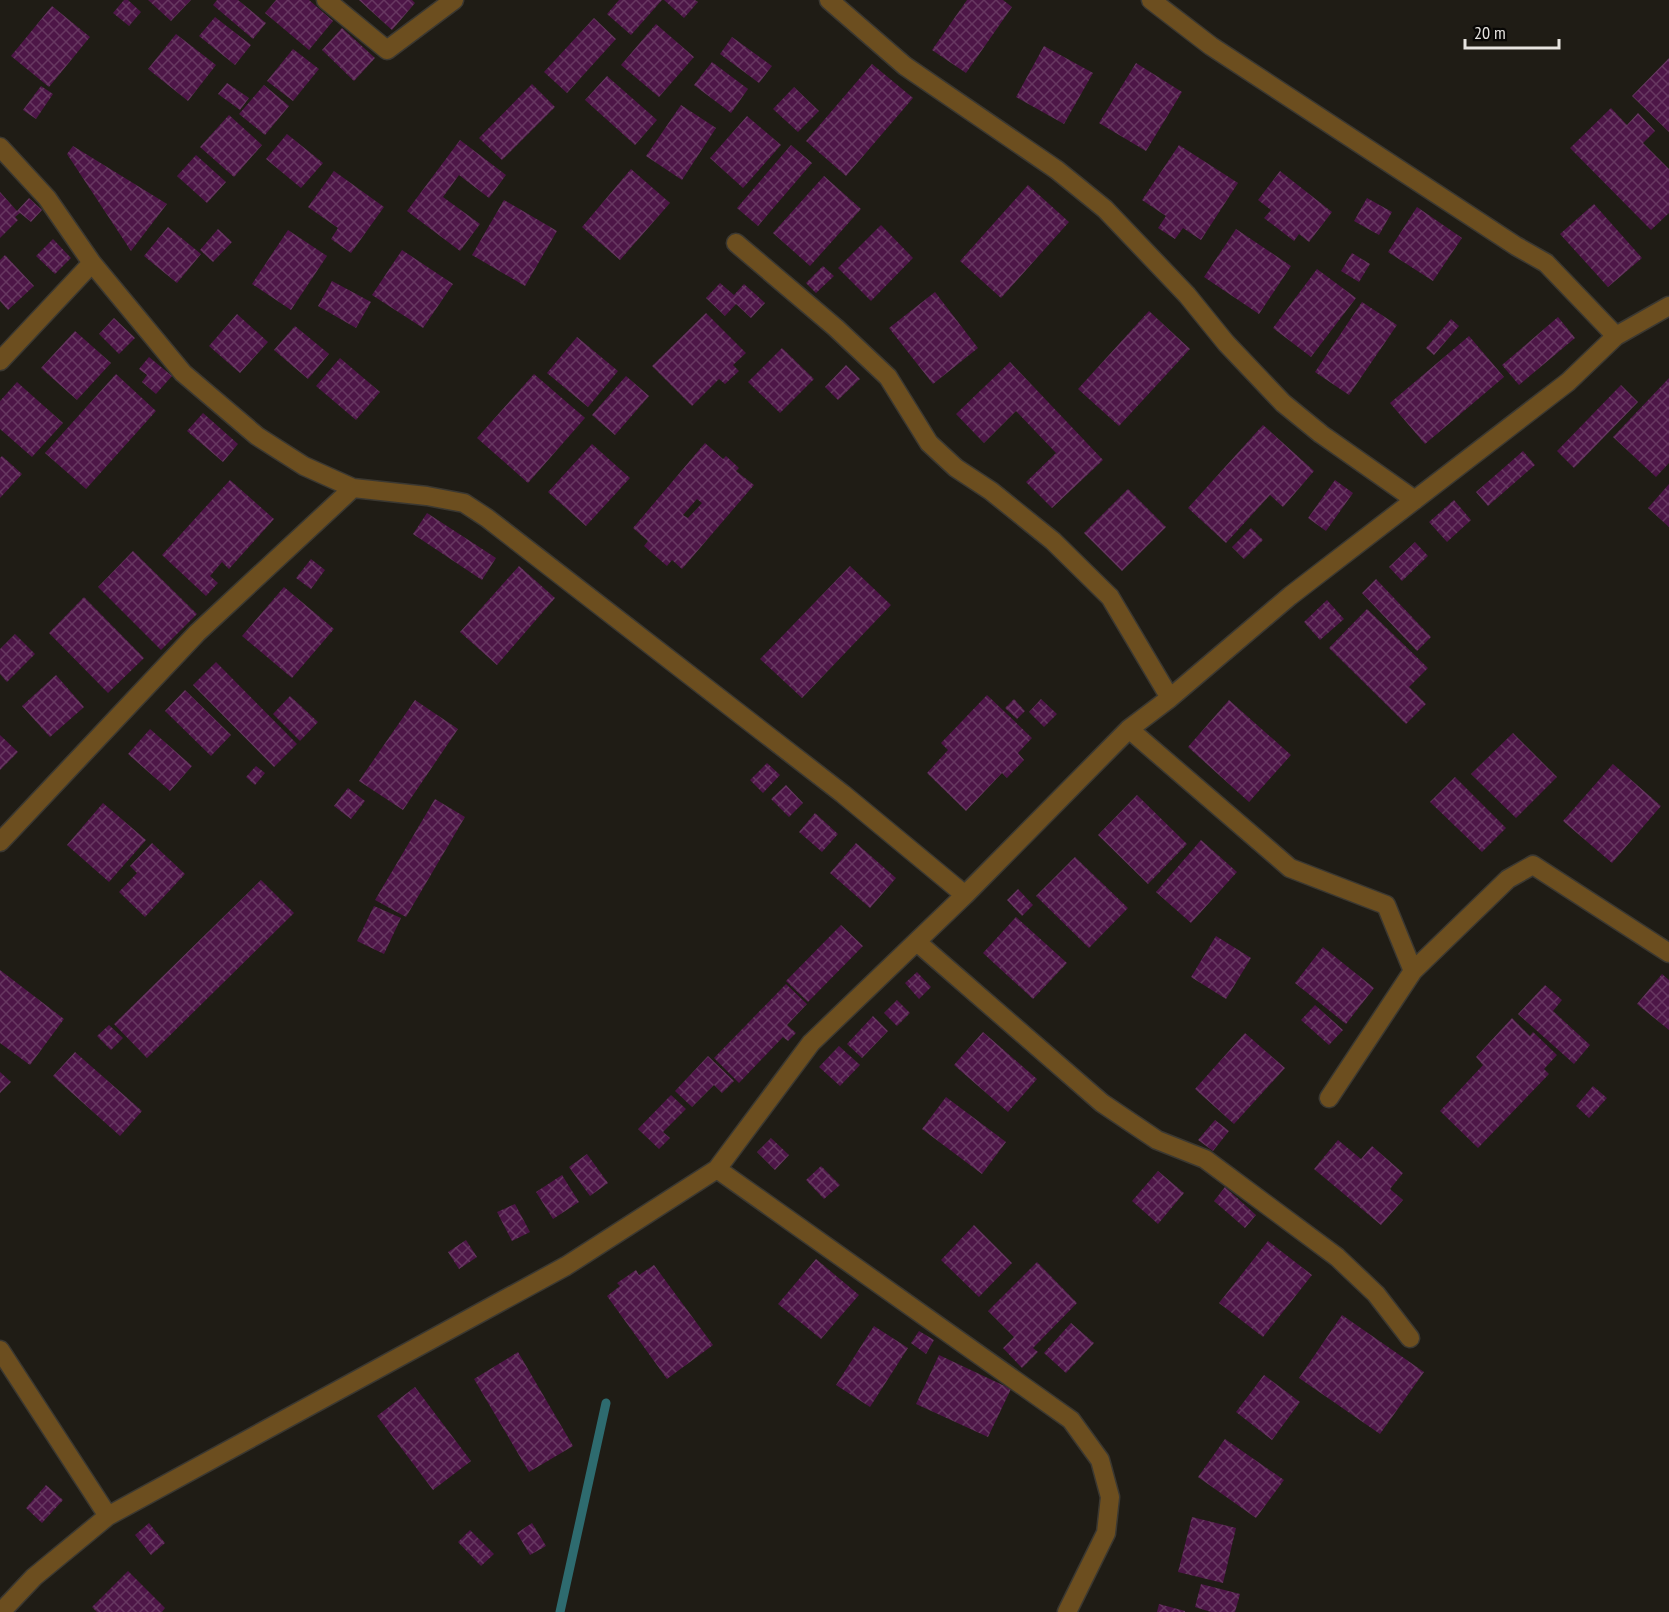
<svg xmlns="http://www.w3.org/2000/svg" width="1669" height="1612" font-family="'PT Sans Narrow',sans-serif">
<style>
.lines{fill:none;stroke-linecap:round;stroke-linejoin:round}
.stream{stroke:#2e6b6f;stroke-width:9}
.building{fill:url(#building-cross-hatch);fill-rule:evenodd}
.minor-casing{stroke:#3b3831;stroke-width:21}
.minor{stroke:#6c4e1f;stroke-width:18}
</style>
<defs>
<pattern id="building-cross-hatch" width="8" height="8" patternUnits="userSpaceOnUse" patternTransform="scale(1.5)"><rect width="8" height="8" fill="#4d1647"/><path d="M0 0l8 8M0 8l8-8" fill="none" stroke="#673861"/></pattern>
</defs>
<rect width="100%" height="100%" fill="#1f1c15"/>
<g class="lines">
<path class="stream" d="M560,1612L606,1403"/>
</g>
<path class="building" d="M124,0H128L141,12L129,26L113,13Z
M148,0H191L171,21Z
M217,0H238L266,23L253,39L213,5Z
M276,0H309L333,21L309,50L265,13Z
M359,0H412L415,3L392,30Z
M619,0H662L631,35L607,14Z
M664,0H695L698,2L684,18Z
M967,0H1003L1012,7L966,73L932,50Z
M52,6L90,37L49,87L11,56Z
M215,17L251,45L235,65L199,36Z
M594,18L616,39L567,93L544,72Z
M656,24L694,57L659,97L621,65Z
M342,28L375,58L354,81L322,50Z
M176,34L216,65L188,101L148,69Z
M732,37L772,66L759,83L720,54Z
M1044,46L1093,73L1064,124L1016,97Z
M293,49L319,69L293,101L267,81Z
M1669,58V132L1632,96Z
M712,62L748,89L731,113L694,85Z
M1136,63L1182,92L1146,151L1099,123Z
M872,64L913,98L846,176L806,141Z
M607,76L657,120L635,145L585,100Z
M227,83L249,98L240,110L218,94Z
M532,84L555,107L502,160L479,138Z
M264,85L289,106L265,135L239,114Z
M41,86L53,94L36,119L23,110Z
M794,87L819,111L798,132L773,109Z
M681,105L716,128L682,180L646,156Z
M1611,108L1627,125L1638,113L1655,131L1643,143L1669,169V213L1651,230L1570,148Z
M229,115L262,145L234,177L200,147Z
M747,116L781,145L743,188L710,158Z
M287,134L323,163L301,188L266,159Z
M460,140L506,175L489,198L459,175L443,197L480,224L460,251L407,211Z
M791,145L812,163L758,226L737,208Z
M1179,145L1238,183L1201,240L1183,228L1175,239L1158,228L1166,216L1142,200Z
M73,146L167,204L131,251L67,154Z
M196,155L226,182L207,203L177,176Z
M631,169L670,203L620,260L582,227Z
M334,171L384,207L351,253L331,239L338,228L308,207Z
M1280,171L1332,212L1309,242L1299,234L1294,241L1264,218L1271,210L1258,200Z
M824,176L861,209L810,266L773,233Z
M1028,185L1069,222L1001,298L960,261Z
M0,192L17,211L29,198L42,210L31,222L20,213L15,217L18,220L0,238Z
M1367,198L1392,212L1379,235L1354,221Z
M504,200L557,231L525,286L472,255Z
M1594,204L1642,258L1608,287L1560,234Z
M1417,207L1462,238L1433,281L1388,252Z
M881,225L913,258L871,301L838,268Z
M168,227L201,254L177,283L144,256Z
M218,229L232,242L213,262L200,250Z
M1236,229L1291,266L1259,314L1204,277Z
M288,230L327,256L291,310L252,284Z
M53,239L71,258L55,274L36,256Z
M402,250L453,284L423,328L372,295Z
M1352,253L1370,264L1359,282L1341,271Z
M5,255L34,286L8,310L0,301V260Z
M823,266L834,276L816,293L806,283Z
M1317,269L1356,298L1311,357L1273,328Z
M332,281L371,302L356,328L318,306Z
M720,283L734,295L744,284L765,303L751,318L736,304L725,316L706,298Z
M935,292L978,348L933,384L889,328Z
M1362,302L1397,325L1349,395L1315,372Z
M1149,311L1190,349L1119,426L1078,389Z
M706,313L746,353L733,365L739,371L725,384L719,379L692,406L652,366Z
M237,314L268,342L240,373L209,346Z
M1558,317L1575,338L1519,385L1502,365Z
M114,318L135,338L119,354L99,334Z
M1451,319L1459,326L1434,355L1426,348Z
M295,326L329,354L308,379L274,350Z
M75,331L111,363L77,400L41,368Z
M1469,336L1504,377L1425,444L1390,403Z
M577,337L618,371L588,407L547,373Z
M782,348L814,379L780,413L748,382Z
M149,357L172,376L156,394L142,382L147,375L139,369Z
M340,358L380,392L356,420L316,386Z
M1010,362L1103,460L1052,508L1026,482L1056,453L1016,411L984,443L956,414Z
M846,365L860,379L838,400L825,387Z
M116,374L156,411L86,489L45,453Z
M534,374L585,418L528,483L477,438Z
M626,376L649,396L615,435L592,415Z
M1669,378V463L1656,477L1613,437Z
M17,382L63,423L32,457L0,429V401Z
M1621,385L1638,402L1574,468L1557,451Z
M203,413L238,444L223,462L187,431Z
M1263,425L1314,471L1283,507L1270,495L1226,543L1188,508Z
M705,443L723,459L726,456L739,468L736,471L754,485L682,569L672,560L667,566L644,546L648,541L633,528ZM697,499L702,503L688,518L683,515Z
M592,444L630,478L586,526L548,492Z
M1523,451L1535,465L1488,506L1476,492Z
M2,456L22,474L0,498V458Z
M230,480L274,519L229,569L222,562L210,576L218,583L206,596L162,555Z
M1335,480L1353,493L1326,531L1308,518Z
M1669,484V527L1648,508Z
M1128,489L1166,527L1122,571L1084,533Z
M1454,500L1471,520L1447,542L1429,522Z
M427,513L496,558L482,580L413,534Z
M1251,528L1263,540L1244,559L1232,547Z
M1415,542L1428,556L1402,581L1389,567Z
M133,551L197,614L161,650L98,587Z
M311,559L325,570L311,589L296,578Z
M519,566L555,598L497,665L460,632Z
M850,566L891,605L802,698L760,659Z
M1376,579L1431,637L1417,651L1362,593Z
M284,587L334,629L292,678L242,636Z
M84,597L144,658L108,693L49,633Z
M1327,600L1344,619L1320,640L1304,622Z
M1367,609L1428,668L1409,687L1426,704L1406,724L1329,648Z
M15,634L35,654L7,682L0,674V649Z
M216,662L297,744L274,767L193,685Z
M56,675L84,707L50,737L22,706Z
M185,690L231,735L211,756L165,711Z
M987,695L1032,738L1018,753L1024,760L1007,778L1002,773L966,811L927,773L948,750L941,743Z
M290,696L318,722L300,741L273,714Z
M1014,699L1025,711L1017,719L1005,708Z
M1041,699L1057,714L1044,727L1029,712Z
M415,700L458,729L403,810L359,781Z
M1229,700L1291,755L1249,802L1188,747Z
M150,729L192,766L170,791L128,754Z
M1513,733L1557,777L1516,818L1471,774Z
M0,735L18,752L0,770Z
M767,763L780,775L763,793L750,780Z
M1613,764L1661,806L1612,863L1563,821Z
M256,766L265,773L255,785L246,777Z
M1455,777L1506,828L1482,852L1430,802Z
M786,785L803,803L789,817L771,799Z
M348,788L365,801L351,819L334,806Z
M1137,795L1187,844L1148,884L1098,835Z
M435,799L465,817L406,917L375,900Z
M103,803L146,840L109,882L67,845Z
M815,813L838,834L822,852L799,832Z
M1201,840L1237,872L1191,923L1156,892Z
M152,843L185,874L145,917L119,892L137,873L130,866Z
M856,843L896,878L870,908L830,873Z
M1075,857L1128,908L1089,948L1036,896Z
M261,880L294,913L147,1058L114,1024Z
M1018,889L1033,905L1022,916L1007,900Z
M374,906L401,918L384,954L357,941Z
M1016,917L1067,963L1033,999L983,953Z
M841,925L863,946L808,1002L786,981Z
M1216,936L1251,958L1226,999L1191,977Z
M1323,947L1374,988L1346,1024L1295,983Z
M0,970L64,1019L30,1065L0,1043Z
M917,972L931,987L919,999L905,983Z
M1662,974L1669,980V1030L1637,1004Z
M786,984L807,1004L787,1025L796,1033L788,1041L783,1037L739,1083L714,1058Z
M1545,985L1562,1000L1553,1011L1590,1045L1574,1064L1518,1014Z
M897,1000L910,1013L897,1026L884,1013Z
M1315,1005L1343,1030L1329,1045L1301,1020Z
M873,1016L888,1031L862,1058L847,1044Z
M1512,1018L1530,1036L1533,1032L1557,1055L1544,1069L1549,1074L1478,1148L1440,1111L1483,1065L1476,1057Z
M109,1025L123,1038L111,1050L97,1036Z
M983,1032L1037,1079L1008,1112L954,1065Z
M1245,1033L1285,1068L1234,1124L1195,1089Z
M839,1046L860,1065L840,1086L819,1067Z
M75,1052L142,1111L120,1136L53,1076Z
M708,1056L734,1081L722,1093L714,1085L692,1107L675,1091Z
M0,1072L11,1082L0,1093Z
M1593,1086L1607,1098L1589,1118L1576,1106Z
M671,1095L686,1109L663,1132L670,1138L659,1149L638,1129Z
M946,1097L1006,1142L982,1174L922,1129Z
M1215,1120L1229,1131L1213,1151L1198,1140Z
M771,1138L789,1155L775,1170L757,1152Z
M1338,1140L1361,1159L1372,1146L1403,1173L1390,1189L1403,1200L1381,1225L1314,1169Z
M587,1154L608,1183L590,1196L569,1167Z
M821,1166L840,1185L824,1199L806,1180Z
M1158,1171L1184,1193L1158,1224L1132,1201Z
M562,1175L579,1202L553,1219L536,1192Z
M1225,1187L1256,1215L1245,1228L1214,1201Z
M515,1204L530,1232L512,1241L497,1212Z
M974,1225L1012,1263L979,1297L941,1260Z
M466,1240L477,1257L459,1269L448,1252Z
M1268,1241L1312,1275L1263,1337L1219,1303Z
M816,1259L859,1295L821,1339L778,1304Z
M1037,1262L1077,1303L1033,1348L1038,1352L1022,1368L1003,1348L1014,1337L988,1311Z
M654,1265L713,1345L667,1379L607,1296L620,1286L617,1283L636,1270L639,1275Z
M1342,1315L1424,1372L1380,1434L1299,1378Z
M1071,1323L1094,1343L1066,1373L1044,1353Z
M874,1326L908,1348L870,1407L836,1385Z
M919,1331L934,1340L926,1354L911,1343Z
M518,1352L573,1446L529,1472L474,1379Z
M939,1355L1011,1389L988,1437L916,1404Z
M1264,1375L1300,1402L1272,1440L1236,1412Z
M415,1387L471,1461L433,1490L377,1416Z
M1225,1439L1284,1480L1256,1518L1198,1477Z
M46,1485L63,1500L42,1523L26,1508Z
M1192,1517L1236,1528L1223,1583L1178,1572Z
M149,1523L165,1543L151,1555L135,1535Z
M532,1523L546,1546L530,1555L517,1533Z
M470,1530L494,1554L481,1566L458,1542Z
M128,1571L165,1608L162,1612H97L92,1607Z
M1201,1584L1240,1594L1235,1612H1211L1195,1607Z
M1159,1604L1185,1611V1612H1157Z"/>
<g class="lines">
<defs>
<path id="minor" d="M326,0L387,50L454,0
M829,0L905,66L1057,170L1105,209L1187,295L1226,343L1283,403L1321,434L1415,500
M1151,0L1211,46L1516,246L1546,263L1616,336
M0,147L47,198L92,263L183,373L257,436L304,466L353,488L427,496L464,503L487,518L843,794L965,895
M736,243L836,328L888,377L929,443L956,468L991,491L1053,541L1110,597L1170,698
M0,361L92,263
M1129,729L1290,868L1386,905L1413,971
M0,842L197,633L353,488
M917,942L1102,1103L1157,1140L1205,1159L1337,1257L1376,1294L1410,1338
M1329,1098L1413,971L1508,879L1533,865L1669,953
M717,1169L1071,1420L1100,1460L1110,1497L1106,1533L1067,1612
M0,1350L108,1516
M1,1612L34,1577L108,1516L566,1266L717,1169L811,1043L965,895L1129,729L1170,698L1290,596L1568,382L1616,336L1669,306"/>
</defs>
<use href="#minor" class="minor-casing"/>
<use href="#minor" class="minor"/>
</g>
<path d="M1465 39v9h94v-9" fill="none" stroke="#e7e4e0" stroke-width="3"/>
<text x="1474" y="39" font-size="18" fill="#e7e4e0" stroke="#080705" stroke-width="4.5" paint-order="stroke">20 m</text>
</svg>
